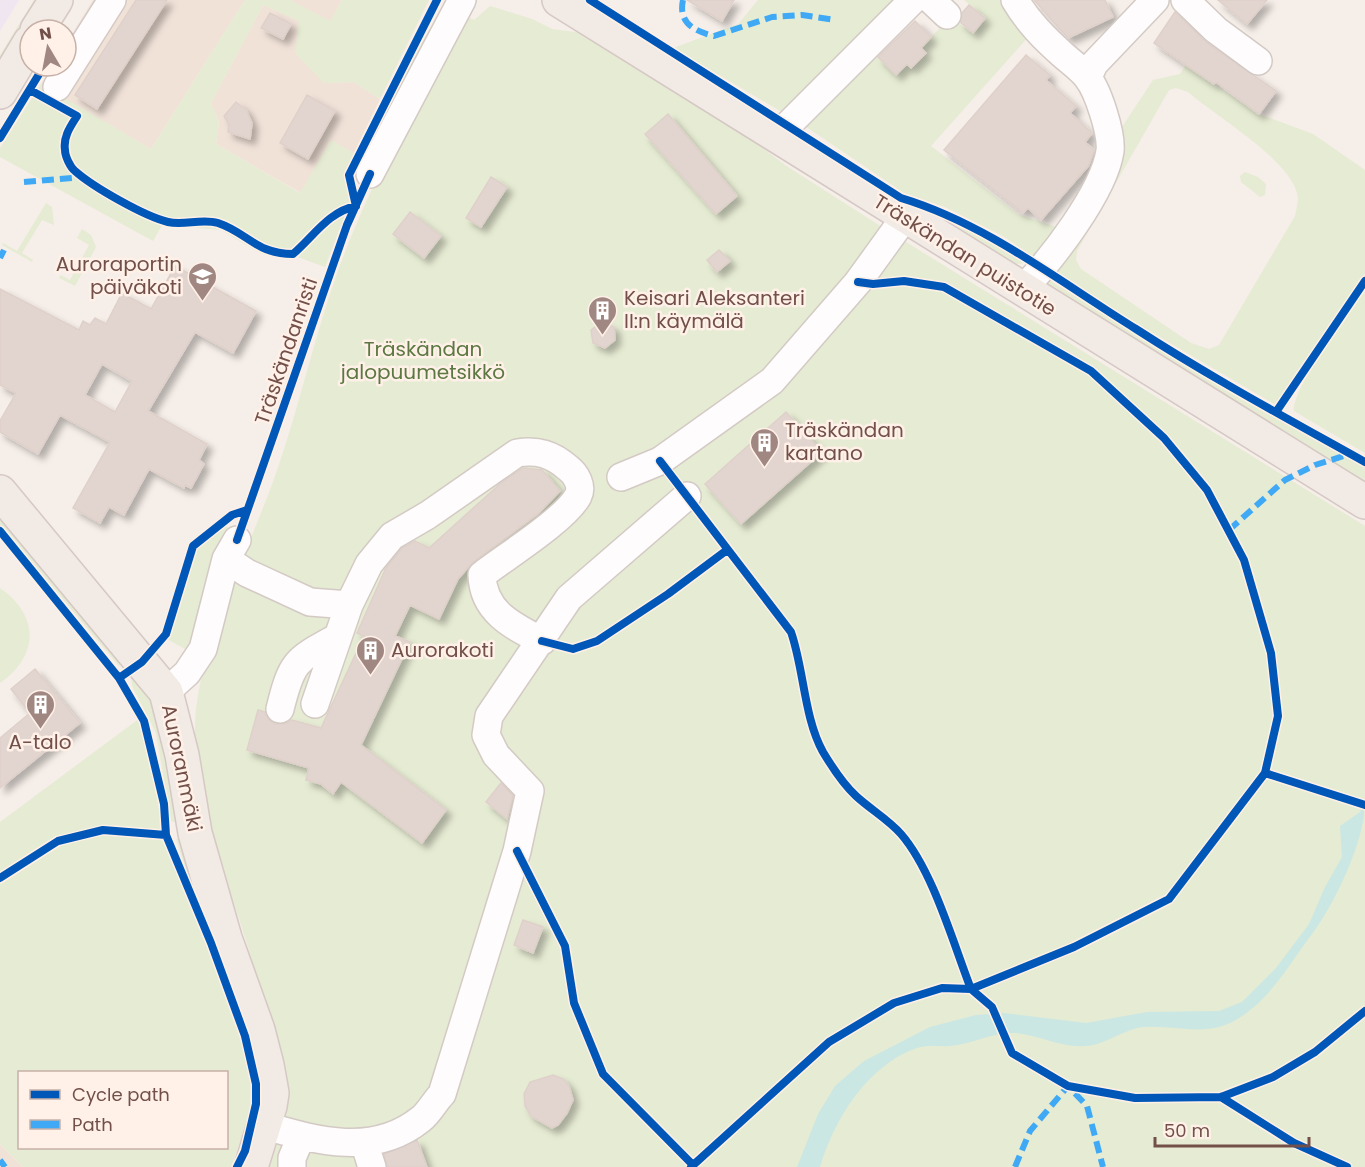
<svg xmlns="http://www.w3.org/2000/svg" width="1365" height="1167" font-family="Poppins,sans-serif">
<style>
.residential{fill:#f1e2d8}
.education{fill:#efe6f1}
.green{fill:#e6ebd3;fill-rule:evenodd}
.water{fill:#cae7e4}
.pier{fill:#f6eee8}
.building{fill:#e2d5d0;stroke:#dfd0ca;stroke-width:1.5;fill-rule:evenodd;filter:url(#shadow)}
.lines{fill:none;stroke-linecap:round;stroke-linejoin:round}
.minor-casing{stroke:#d4cac5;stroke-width:30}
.major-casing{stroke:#d5c8c5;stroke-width:36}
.minor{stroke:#fefcfc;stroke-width:27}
.major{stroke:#f2eae4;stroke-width:33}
.quiet{stroke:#3fa9f5;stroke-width:6;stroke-dasharray:12 6;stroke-linecap:butt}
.cycleway-casing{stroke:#fff1e8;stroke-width:11}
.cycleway{stroke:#0057b8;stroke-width:8}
.labels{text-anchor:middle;stroke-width:5;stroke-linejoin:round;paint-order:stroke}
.street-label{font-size:20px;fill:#725049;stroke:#fff1e8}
.poi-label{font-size:20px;fill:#725049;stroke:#fff1e8;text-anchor:start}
.park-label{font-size:20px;fill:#5c7842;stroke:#fff1e8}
</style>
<defs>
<filter id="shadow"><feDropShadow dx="5.5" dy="5.5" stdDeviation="3" flood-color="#0004"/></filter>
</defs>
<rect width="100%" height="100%" fill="#f6eee8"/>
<path class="residential" d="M93,0H245L151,149L41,85L52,66H66V44Z
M290,0H342L330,22Z
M263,5L299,21L324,83L354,82L380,99L354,153L330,141L301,193L216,144L219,122L211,103Z
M0,1144L23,1167H0Z"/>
<path class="education" d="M0,0H19L0,31Z"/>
<path class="green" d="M34,0H42L0,70V55Z
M245,0H290L330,21L342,0H429L380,99L354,82L324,83L295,53L299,21L263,5L211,103L219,122L216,144L300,193L331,140L354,153L344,175L350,202L325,267L295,256L280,258L260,253L221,230L162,225L153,241L0,157V148L41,84L151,149Z
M758,0H896L787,115L673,48L738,24Z
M964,0H1010L1030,35L931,146L1018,214L1059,228L1045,252L1032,256L1003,236L945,207L904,193L802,124L874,54L896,75L907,64L912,68L926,53L921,48L950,17L973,33L985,18Z
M490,6L532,19L552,29L590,34L702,102L785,165L885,229L1365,526V1167H262C262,1126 261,1086 260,1045C260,1027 262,1008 259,990C241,904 197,827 195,737C192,658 249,551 275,476C301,403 316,327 344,255C376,171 421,92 464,15L474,20Z
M438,16L443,18L394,101L416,51Z
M1186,65L1259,114L1313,134L1365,170V274L1276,405L1122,315L1049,267L1116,152L1122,127L1153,80L1180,74ZM1176,88L1188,92C1215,116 1295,162 1298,198C1298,203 1296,211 1295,216L1219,345L1209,349L1191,343L1081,269L1076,260L1077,251L1169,90Z
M1245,172L1258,177L1266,184L1265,195L1260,197L1241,182L1240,176Z
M46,203L52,207L54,225L42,220L22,253L33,260L32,262L2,245L3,243L17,251Z
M921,206L961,224L1024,263L1005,266L916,207Z
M82,229L91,235L96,247L75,286L59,278L61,275L70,280L89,245L77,238Z
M1051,281L1159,349L1365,468V483L1045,284Z
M1365,287V453L1294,411C1291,392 1350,305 1365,287Z
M0,513L121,664L119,666L0,525Z
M226,526L232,531L187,650L165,638L196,550Z
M0,588C40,616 39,656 0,683Z
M131,677L142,687L164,717L178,823L171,821L156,733L132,686Z
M140,718L152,760L163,839L209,949L247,1050L252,1078L251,1111L231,1167H23L0,1144V822ZM20,1072H226V1148H20Z
M176,839H186L207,920L194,896Z"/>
<path class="water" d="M1365,802C1365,841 1334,906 1309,938C1287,968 1268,1002 1234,1021C1205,1037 1176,1025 1145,1027C1124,1028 1107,1045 1085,1046C1060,1048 1039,1035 1015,1033C995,1032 976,1042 957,1045C944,1048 930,1044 917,1048C867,1065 834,1120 820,1167H797L818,1114L835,1086L864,1061L930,1027L976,1015L1004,1013L1086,1023L1147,1012L1219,1011L1242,1002L1276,968L1309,924L1325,887L1342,857L1340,826L1360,812Z"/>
<path class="pier" d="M999,1010L1010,1037L1001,1038L989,1011Z"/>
<path class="building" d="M136,0H167L97,109L75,95Z
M687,0H734L722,21Z
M1034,0H1105L1113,17L1068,38Z
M1218,0H1267L1247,24Z
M969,5L985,18L973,33L960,22L962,13Z
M1175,12L1207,43L1276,91L1259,114L1216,82L1214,84L1154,43Z
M270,13L291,24L283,39L261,28Z
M915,21L931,37L921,48L926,53L911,68L907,64L896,75L878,57Z
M1026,55L1050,75L1046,80L1076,106L1070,113L1092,133L1085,142L1094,150L1089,165L1041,220L1028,208L1023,213L944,150Z
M307,95L335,111L308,159L280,143Z
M236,102L246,110L252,123L250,139L228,132L229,125L224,116Z
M668,114L737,196L716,214L645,134Z
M491,177L507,187L481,227L466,218Z
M410,212L441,236L424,258L393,234Z
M719,250L730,261L717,272L707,260Z
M175,266L256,311L233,353L195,332L148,411L207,444L199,460L204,464L191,488L185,485L184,488L149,469L124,515L109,507L100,523L73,508L110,442L60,415L38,454L0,432V421L16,393L0,385V289L79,330L83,321L90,325L95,318L106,324L122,293L151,309ZM102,364L132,381L115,412L85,395Z
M601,322L614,327L615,340L605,348L593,343L591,330Z
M786,412L822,452L741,524L705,484Z
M523,468L542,470L560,491L538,514L472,563L458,579L439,619L410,605L395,636L410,642L361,745L446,810L422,843L341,782L333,794L321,784L306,780L309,768L247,750L258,710L265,712L269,720L275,724H285L292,720L321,728L364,636L357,633L386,568L402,548L415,541L429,548L501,483Z
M35,669L80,723L0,788V738L30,713L11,689Z
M501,783L513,796L507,819L486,802Z
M523,920L543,927L533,953L514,945Z
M553,1075L563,1079L569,1086L573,1100L567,1113L558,1125L552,1128L531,1116L525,1106L524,1094L530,1082Z
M417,1140L427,1167H387L384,1154Z"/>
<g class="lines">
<defs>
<path id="minor" d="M931,0L947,15
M1015,0C1028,22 1044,38 1063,55C1071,62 1081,69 1087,77C1098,90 1112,134 1110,151C1104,192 1051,260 1022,290
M1185,0L1216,30L1258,61
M1088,77L1094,64L1155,0
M57,87L112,0
M777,136L913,0
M370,174L462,0
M621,477L660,461L772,381L858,282L905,217
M226,559L247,573L310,602L349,605L315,704
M349,605L369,564L392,536L428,515L517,453C538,450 552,454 568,468C576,474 583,486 578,496C566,519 505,557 482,575C483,612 513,626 542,641
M166,692L187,673L203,649L226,559L237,540
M280,709C292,660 296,660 338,637
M266,1126C318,1141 374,1157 421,1119C429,1113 435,1101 442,1094L517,851L530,791L496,755L486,735L489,716L569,598L687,496
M364,1142L372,1167
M292,1167V1158L301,1137"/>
<path id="major" d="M559,0L1365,502
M37,30L56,0
M0,92L30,42
M0,492L166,692L182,755L195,833L225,938L258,1030L267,1065L272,1093L270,1106L251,1167"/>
</defs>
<use href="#minor" class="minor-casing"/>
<use href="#major" class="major-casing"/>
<use href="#minor" class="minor"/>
<use href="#major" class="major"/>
<path class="quiet" d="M683,0C678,23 694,31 714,36L772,17L802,15L836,20
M24,182L84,177
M0,258L4,250
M1229,530L1285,480L1315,465L1350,454
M0,1160L5,1167
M1015,1167L1030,1131L1068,1086L1087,1106L1103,1167"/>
<defs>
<path id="cycleway" d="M590,0L901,198C987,224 1060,282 1136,329C1210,377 1288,419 1365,462
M30,90L77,116C70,127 63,137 65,150C65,156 70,167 75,171C93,187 144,216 168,222C184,226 201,218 218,223C248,233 256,254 293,254C314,236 328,212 356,206L349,175L437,0
M0,138L44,66
M1276,412L1365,281
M660,461L791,632C804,669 804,718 823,752C832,767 843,784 856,796C870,809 889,820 901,834C933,871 953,943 971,989L1074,947L1169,899L1265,773L1278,716L1271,653L1244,560L1207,490L1164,438L1091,371L944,287L904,281L873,284L858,282
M0,531L119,678
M237,540L347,225L370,174
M542,641L573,649L597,641L668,594L727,550
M1265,773L1365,805
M517,851L565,946L574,1003L603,1074L693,1165
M0,878L58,841L103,830L166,835
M1221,1097L1294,1143L1347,1167
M237,1167L245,1151L256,1104V1084L245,1036L211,943L166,835L164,804L144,721L119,678L142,662L166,634L193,546L232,515L247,510
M691,1167L829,1042L894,1003L942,988L971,989L992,1007L1012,1053L1068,1086L1135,1098L1221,1097L1273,1077L1315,1052L1365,1011"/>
</defs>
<use href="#cycleway" class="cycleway-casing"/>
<use href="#cycleway" class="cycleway"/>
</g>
<defs>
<symbol id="school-pin" viewBox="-11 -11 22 30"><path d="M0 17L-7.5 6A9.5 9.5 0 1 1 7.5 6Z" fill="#a08781" stroke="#fff1e8"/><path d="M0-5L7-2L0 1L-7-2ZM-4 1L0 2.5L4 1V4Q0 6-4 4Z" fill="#fff"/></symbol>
<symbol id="building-pin" viewBox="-11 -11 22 30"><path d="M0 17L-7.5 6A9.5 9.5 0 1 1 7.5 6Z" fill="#a08781" stroke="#fff1e8"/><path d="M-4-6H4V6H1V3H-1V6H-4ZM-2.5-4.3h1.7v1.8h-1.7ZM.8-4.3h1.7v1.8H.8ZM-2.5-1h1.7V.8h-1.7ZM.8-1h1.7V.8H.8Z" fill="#fff"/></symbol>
</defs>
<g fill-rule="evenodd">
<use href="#school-pin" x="186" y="260" width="33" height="45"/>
<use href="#building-pin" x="586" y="294" width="33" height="45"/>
<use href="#building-pin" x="748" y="426" width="33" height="45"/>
<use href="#building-pin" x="354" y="634" width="33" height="45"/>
<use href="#building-pin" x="24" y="688" width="33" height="45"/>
</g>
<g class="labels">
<g class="street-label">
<text transform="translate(965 255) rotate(32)" y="7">Träskändan puistotie</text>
<text transform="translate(286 351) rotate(-71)" y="7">Träskändanristi</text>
<text transform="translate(182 768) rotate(78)" y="7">Auroranmäki</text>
</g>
<g class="poi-label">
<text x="182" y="271" text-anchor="end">Auroraportin<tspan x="182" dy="23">päiväkoti</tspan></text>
<text x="624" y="305">Keisari Aleksanteri<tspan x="624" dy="23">II:n käymälä</tspan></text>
<text x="785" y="437">Träskändan<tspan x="785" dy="23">kartano</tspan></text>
<text x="391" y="657">Aurorakoti</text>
<text x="40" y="749" text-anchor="middle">A-talo</text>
</g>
<g class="park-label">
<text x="423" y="356">Träskändan<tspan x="423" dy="23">jalopuumetsikkö</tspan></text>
</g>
</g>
<rect x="18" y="1071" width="210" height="78" fill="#fff1e8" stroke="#c7b1a8" stroke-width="1.5"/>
<rect x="30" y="1090" width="30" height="9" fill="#0057b8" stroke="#c7b1a8" stroke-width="1.5"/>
<text x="72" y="1101" font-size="18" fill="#725049">Cycle path</text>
<rect x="30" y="1120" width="30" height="9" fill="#3fa9f5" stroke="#c7b1a8" stroke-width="1.5"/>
<text x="72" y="1131" font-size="18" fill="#725049">Path</text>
<g transform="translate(48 48) rotate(350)"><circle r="28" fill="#fff1e8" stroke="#c7b1a8" stroke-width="1.5"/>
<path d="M0-4.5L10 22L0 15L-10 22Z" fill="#a08781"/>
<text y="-9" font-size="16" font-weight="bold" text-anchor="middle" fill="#725049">N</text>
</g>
<path d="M1155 1137v9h154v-9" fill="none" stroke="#725049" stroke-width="3"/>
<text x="1164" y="1137" font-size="18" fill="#725049" stroke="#fff1e8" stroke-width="4.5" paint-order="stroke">50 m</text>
</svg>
